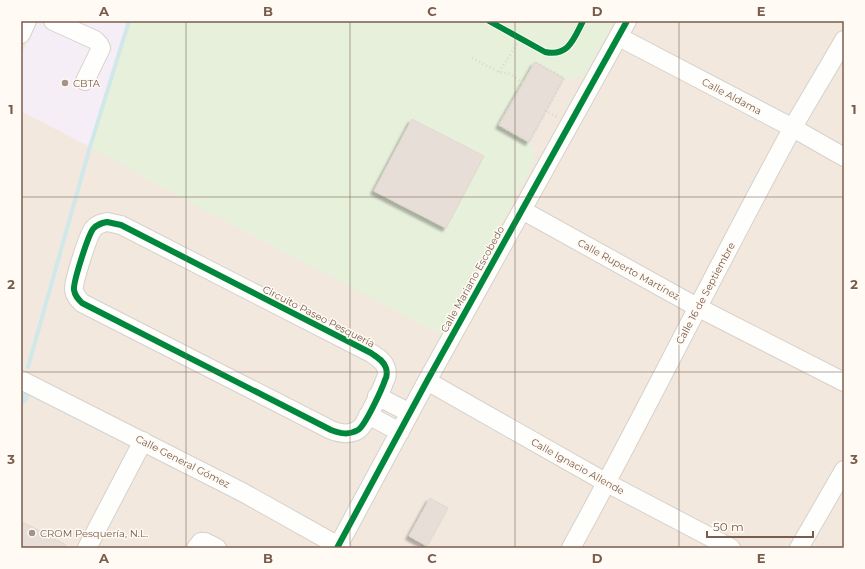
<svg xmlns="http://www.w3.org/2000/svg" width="865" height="569" font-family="Montserrat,sans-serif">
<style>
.residential{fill:#f2e8de}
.education{fill:#f6eef6}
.green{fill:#e7f0db}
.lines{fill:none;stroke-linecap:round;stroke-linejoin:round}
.stream{stroke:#d0e8ea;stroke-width:4}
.canal{stroke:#d0e8ea;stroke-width:15}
.building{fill:#e6ded7;stroke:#e2d8d2;filter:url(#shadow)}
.minor-casing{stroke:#d7d1cb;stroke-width:20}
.path{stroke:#dcd5d0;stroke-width:2.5;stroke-dasharray:1 3;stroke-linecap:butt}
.minor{stroke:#fefefd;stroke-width:18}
.cycleway-casing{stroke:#fffaf3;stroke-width:8}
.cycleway{stroke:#00873e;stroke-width:6}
.grid{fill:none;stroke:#7a5c4d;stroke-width:1;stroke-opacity:0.55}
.poi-dot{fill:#a69286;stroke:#fffaf3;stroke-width:1.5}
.labels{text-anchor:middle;stroke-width:3;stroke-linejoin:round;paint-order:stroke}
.poi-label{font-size:10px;fill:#7a5c4d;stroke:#fffaf3;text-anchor:start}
.street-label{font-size:10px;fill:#7a5c4d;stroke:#fffaf3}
.neatline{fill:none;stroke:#7a5c4d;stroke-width:1.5}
.grid-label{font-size:13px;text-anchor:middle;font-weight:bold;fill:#7a5c4d}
</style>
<defs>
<filter id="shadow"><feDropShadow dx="-3.5" dy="3.5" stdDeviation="1" flood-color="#0004"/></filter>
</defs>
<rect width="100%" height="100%" fill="#f9f5f0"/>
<path class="residential" d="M21,21H844V548H21Z"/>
<path class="education" d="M37,21H128L90,147L21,111V55Z"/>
<path class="green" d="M129,21H614L586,73L574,79L564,78L529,142L533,148L534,162L442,335L202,209L90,147Z"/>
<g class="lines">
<path class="stream" d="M28,367L90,147L129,21"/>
<path class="canal" d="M21,397L22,394"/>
</g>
<path class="building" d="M535,62L564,78L529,142L499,125Z
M412,119L484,156L446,228L374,191Z
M430,498L448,508L427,546L409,536Z
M21,521L66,545L64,548H21Z"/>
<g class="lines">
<defs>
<path id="minor" d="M53,21L95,40L99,44L101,48L85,81
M21,34L27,21
M619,37L793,128L844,157
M522,210L697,307L844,382
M107,222L121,225L371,353C377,357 384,361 386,368C387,372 387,377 385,380C382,389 365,426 358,430C349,435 341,434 331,430L82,303C78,299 75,296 74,290C73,282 88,236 93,229C97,224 102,223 107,222Z
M21,380L244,493L342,548
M427,381L607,483L731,548
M377,396L410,413
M368,415L400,432
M87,548L143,441
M196,548L201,542H205L217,548
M337,548L427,381L627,21
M571,548C647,410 716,268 792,129C809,99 827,70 844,40
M799,548L844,470"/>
</defs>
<use href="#minor" class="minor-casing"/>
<path class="path" d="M472,58L499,72L510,74L523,83
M499,72L521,38
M546,111L529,142L499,125L535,62L564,78L546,111L557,117"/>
<use href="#minor" class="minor"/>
<defs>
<path id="cycleway" d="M489,21L545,52C569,57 574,38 583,21
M107,222L121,225L371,353C377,357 384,361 386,368C387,372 387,377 385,380C382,389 365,426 358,430C349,435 341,434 331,430L82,303C78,299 75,296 74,290C73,282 88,236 93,229C97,224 102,223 107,222Z
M337,548L427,381L627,21"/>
</defs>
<use href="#cycleway" class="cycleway-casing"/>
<use href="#cycleway" class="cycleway"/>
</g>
<path class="grid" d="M186,21V548M350,21V548M515,21V548M679,21V548M21,197H844M21,372H844"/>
<g class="poi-dot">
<circle cx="65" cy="83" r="4"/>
<circle cx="32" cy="533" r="4"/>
</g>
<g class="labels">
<g class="poi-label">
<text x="73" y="87">CBTA</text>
<text x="40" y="537">CROM Pesquería, N.L.</text>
</g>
<g class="street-label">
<text transform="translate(732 96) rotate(28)" y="4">Calle Aldama</text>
<text transform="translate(629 269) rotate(29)" y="4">Calle Ruperto Martínez</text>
<text transform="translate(472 279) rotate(-61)" y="4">Calle Mariano Escobedo</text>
<text transform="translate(705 293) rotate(-62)" y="4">Calle 16 de Septiembre</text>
<text transform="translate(319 316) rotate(27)" y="4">Circuito Paseo Pesquería</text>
<text transform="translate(183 461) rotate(27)" y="4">Calle General Gómez</text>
<text transform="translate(578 466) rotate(29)" y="4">Calle Ignacio Allende</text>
</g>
</g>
<rect width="865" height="569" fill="none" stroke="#fffaf3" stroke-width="44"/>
<path d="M707 531v6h106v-6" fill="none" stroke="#7a5c4d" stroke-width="2"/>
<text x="713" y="531" font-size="12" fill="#7a5c4d" stroke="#fffaf3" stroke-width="3" paint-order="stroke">50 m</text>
<rect x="22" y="22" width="821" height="525" class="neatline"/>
<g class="grid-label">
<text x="104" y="16">A</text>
<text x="268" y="16">B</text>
<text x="432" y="16">C</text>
<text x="597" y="16">D</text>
<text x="761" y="16">E</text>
<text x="11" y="114">1</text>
<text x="854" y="114">1</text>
<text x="11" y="289">2</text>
<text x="854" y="289">2</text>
<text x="11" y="464">3</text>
<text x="854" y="464">3</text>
<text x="104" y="563">A</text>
<text x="268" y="563">B</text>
<text x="432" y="563">C</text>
<text x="597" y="563">D</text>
<text x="761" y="563">E</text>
</g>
</svg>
